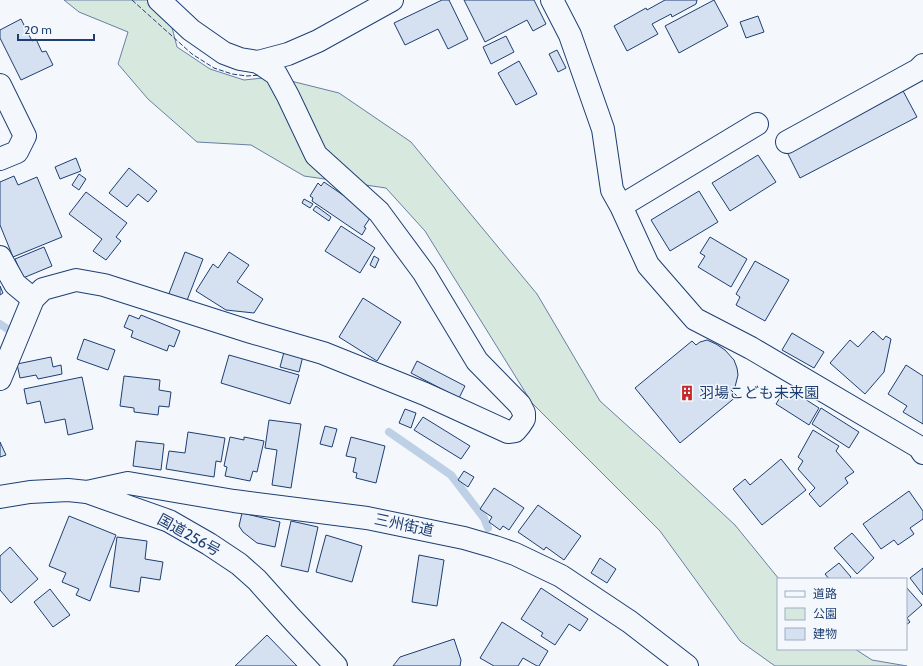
<svg xmlns="http://www.w3.org/2000/svg" width="923" height="666" font-family="Cabin,'Noto Sans JP',sans-serif">
<style>
.green{fill:#d7e8df;stroke:#687fa3}
.lines{fill:none;stroke-linecap:round;stroke-linejoin:round}
.stream{stroke:#bed0e5;stroke-width:8}
.building{fill:#d5e0f0;stroke:#1d3f73}
.minor-casing{stroke:#1d3f73;stroke-width:24}
.highway-casing{stroke:#1d3f73;stroke-width:24}
.minor{stroke:#f4f7fb;stroke-width:22}
.highway{stroke:#f4f7fb;stroke-width:22}
.fence{stroke:#1d3f73;stroke-width:1;stroke-dasharray:5 2;stroke-linecap:butt}
.labels{text-anchor:middle;stroke-width:3;stroke-linejoin:round;paint-order:stroke}
.poi-label{font-size:15px;fill:#1d3f73;stroke:#f4f7fb;text-anchor:start}
.street-label{font-size:15px;fill:#1d3f73;stroke:#f4f7fb}
</style>
<rect width="100%" height="100%" fill="#f4f7fb"/>
<path class="green" d="M64,0H165L177,47L210,69L244,80L272,77L287,80L339,93L411,142L537,294L600,401L662,457L735,525L779,579H778V649H855L872,660L907,666H775L740,641L660,531L532,403L425,231L386,188L304,176L251,145L197,142L148,99L118,64L128,32L79,12Z"/>
<g class="lines">
<path class="stream" d="M0,324L9,330
M389,432L451,475L484,518L488,528"/>
</g>
<path class="building" d="M442,0H449L468,39L448,49L438,29L405,45L394,23Z
M464,0H534L546,24L533,31L527,20L485,42Z
M665,0H697L696,4L672,17L671,14L652,24L658,34L627,51L614,26L646,8L647,10Z
M714,0L728,26L679,53L665,26Z
M758,16L764,32L746,38L740,22Z
M21,19L32,41L36,39L42,52L46,51L53,65L21,80L0,38V30Z
M506,36L514,52L491,64L483,47Z
M557,50L566,68L558,72L549,54Z
M519,61L537,94L516,105L498,73Z
M902,89L917,117L800,178L786,150Z
M758,155L776,182L730,211L712,183Z
M76,158L81,171L60,179L55,167Z
M129,168L157,191L148,202L138,194L127,207L109,193Z
M79,174L86,179L79,190L72,185Z
M14,176L18,185L37,177L62,237L13,257L0,225V182Z
M324,182L372,215L364,227L366,228L362,235L312,201L313,198L310,196L318,183L321,186Z
M699,191L718,222L670,251L651,220Z
M86,192L127,223L116,237L121,241L106,260L93,251L102,239L69,214Z
M304,199L313,204L310,208L302,203Z
M316,206L331,217L329,221L313,210Z
M341,226L375,248L360,273L325,251Z
M710,237L747,259L731,287L698,267L705,256L700,253Z
M44,247L52,266L23,278L15,259Z
M185,252L203,259L186,303L168,296Z
M229,252L249,265L237,282L263,299L254,313L226,310L196,291L213,264L218,268Z
M374,256L379,259L375,268L370,265Z
M755,261L789,280L765,321L736,305L740,297L736,294Z
M0,286L3,293L0,295Z
M363,298L401,322L377,361L339,337Z
M129,315L139,319L141,315L180,331L174,347L169,345L167,351L131,337L133,331L124,327Z
M873,331L883,340L886,336L891,339L884,372L865,394L830,363L850,340L858,347Z
M792,333L824,352L814,368L782,350Z
M84,339L115,350L108,370L77,359Z
M707,340L716,344L725,350L734,360L737,368L738,375L735,387L731,390L737,396L680,443L635,388L692,341L696,345L700,342Z
M284,352L303,356L299,372L280,367Z
M229,355L299,375L290,404L221,383Z
M51,357L53,367L61,365L62,374L38,379L36,375L20,378L17,364Z
M417,361L465,386L459,398L411,373Z
M906,365L923,376V424L903,412L907,406L888,394Z
M124,376L160,380L159,390L171,392L169,407L159,406L158,415L134,412V408L120,406Z
M82,377L93,429L68,435L65,419L45,423L40,401L27,404L24,389Z
M794,392L819,408L809,425L776,404L783,393L790,398Z
M821,408L859,432L849,448L812,424Z
M405,409L416,413L411,428L399,423Z
M423,417L470,446L461,459L414,430Z
M269,420L301,424L291,488L272,485L277,450L265,448Z
M325,426L337,429L332,447L320,444Z
M813,430L839,446L836,451L854,472L845,478L848,483L820,507L809,494L815,488L798,469L803,461L798,457Z
M188,432L225,438L221,462L216,461L214,477L166,469L169,451L185,453Z
M230,437L244,440V437L264,441L257,472L253,471L250,481L225,476L227,467L224,466Z
M351,437L385,446L376,483L356,478L357,473L353,472L356,458L346,456Z
M136,441L164,444L161,470L133,466Z
M0,442L6,455L0,457Z
M781,459L806,490L762,525L733,489L745,479L750,485Z
M464,471L474,477L468,487L458,480Z
M494,488L524,508L509,530L503,526L500,530L489,522L492,517L480,509Z
M909,491L923,511V519L910,528L914,534L898,545L894,540L881,549L863,524Z
M538,505L581,536L564,560L546,547L544,550L518,532Z
M242,513L280,522L275,547L257,543L243,532L239,526Z
M69,516L116,535L90,601L76,595L79,589L62,582L66,573L49,566Z
M291,521L318,527L308,572L281,566Z
M852,533L874,558L857,574L834,548Z
M326,535L362,546L352,582L316,572Z
M117,537L147,541L145,559L163,562L160,580L141,577L139,592L110,587Z
M10,547L38,579L11,603L0,590V556Z
M419,555L444,560L437,606L412,602Z
M600,558L616,569L607,583L591,573Z
M839,563L851,577L849,579H829L825,574Z
M923,568V595L910,578Z
M906,587L922,605L907,618L910,622L906,625Z
M541,588L588,619L580,631L569,624L555,645L541,636L543,633L521,619Z
M50,589L70,615L53,627L34,602Z
M502,622L548,651L539,666H537L523,658L518,666H494L480,658Z
M267,635L297,666H235Z
M454,639L461,660L460,666H393L400,657Z"/>
<g class="lines">
<defs>
<path id="minor" d="M552,0L570,35L603,129L612,190L621,206L648,265L695,319L751,348L919,447L923,453
M258,62L288,54L318,41L392,0
M0,85L25,136L17,152L0,159
M787,142L918,70L923,65
M621,206L757,124
M0,257L15,284L33,299
M0,379L33,299L43,289L76,280L104,285L251,332L323,353L425,394L508,432L515,431L520,425L524,419V413L520,405L477,361L424,273L379,212L316,155L288,96L276,74L258,62L240,59L224,53L191,30L159,0
M87,492L128,483L234,501L367,518L464,538L495,547L515,554L561,576L630,622L687,666"/>
<path id="highway" d="M0,497L30,492L68,490L87,492L169,521L209,544L239,564L257,580L291,618L336,666"/>
</defs>
<use href="#minor" class="minor-casing"/>
<use href="#highway" class="highway-casing"/>
<use href="#minor" class="minor"/>
<use href="#highway" class="highway"/>
<path class="fence" d="M132,0L192,54L214,68L232,74L247,76L260,75"/>
</g>
<defs>
<symbol id="building-bare" viewBox="-9 -9 18 18"><path d="M-4-6H4V6H1V3H-1V6H-4ZM-2.5-4.3h1.7v1.8h-1.7ZM.8-4.3h1.7v1.8H.8ZM-2.5-1h1.7V.8h-1.7ZM.8-1h1.7V.8H.8Z" fill="#c62828" stroke="#f4f7fb" stroke-width="2.5" paint-order="stroke"/></symbol>
</defs>
<g fill-rule="evenodd">
<use href="#building-bare" x="676" y="382" width="22" height="22"/>
</g>
<g class="labels">
<g class="poi-label">
<text x="699" y="398">羽場こども未来園</text>
</g>
<g class="street-label">
<text transform="translate(404 525) rotate(12)" y="5">三州街道</text>
<text transform="translate(189 535) rotate(29)" y="5">国道256号</text>
</g>
</g>
<rect x="777" y="578" width="130" height="72" fill="#f4f7fb" stroke="#9eadc5"/>
<rect x="785" y="591" width="20" height="6" fill="#f4f7fb" stroke="#9eadc5"/>
<text x="813" y="598" font-size="12" fill="#1d3f73">道路</text>
<rect x="785" y="608" width="20" height="12" fill="#d7e8df" stroke="#9eadc5"/>
<text x="813" y="618" font-size="12" fill="#1d3f73">公園</text>
<rect x="785" y="628" width="20" height="12" fill="#d5e0f0" stroke="#9eadc5"/>
<text x="813" y="638" font-size="12" fill="#1d3f73">建物</text>
<path d="M18 34v6h76v-6" fill="none" stroke="#1d3f73" stroke-width="2"/>
<text x="24" y="34" font-size="12" fill="#1d3f73" stroke="#f4f7fb" stroke-width="3" paint-order="stroke">20 m</text>
</svg>
